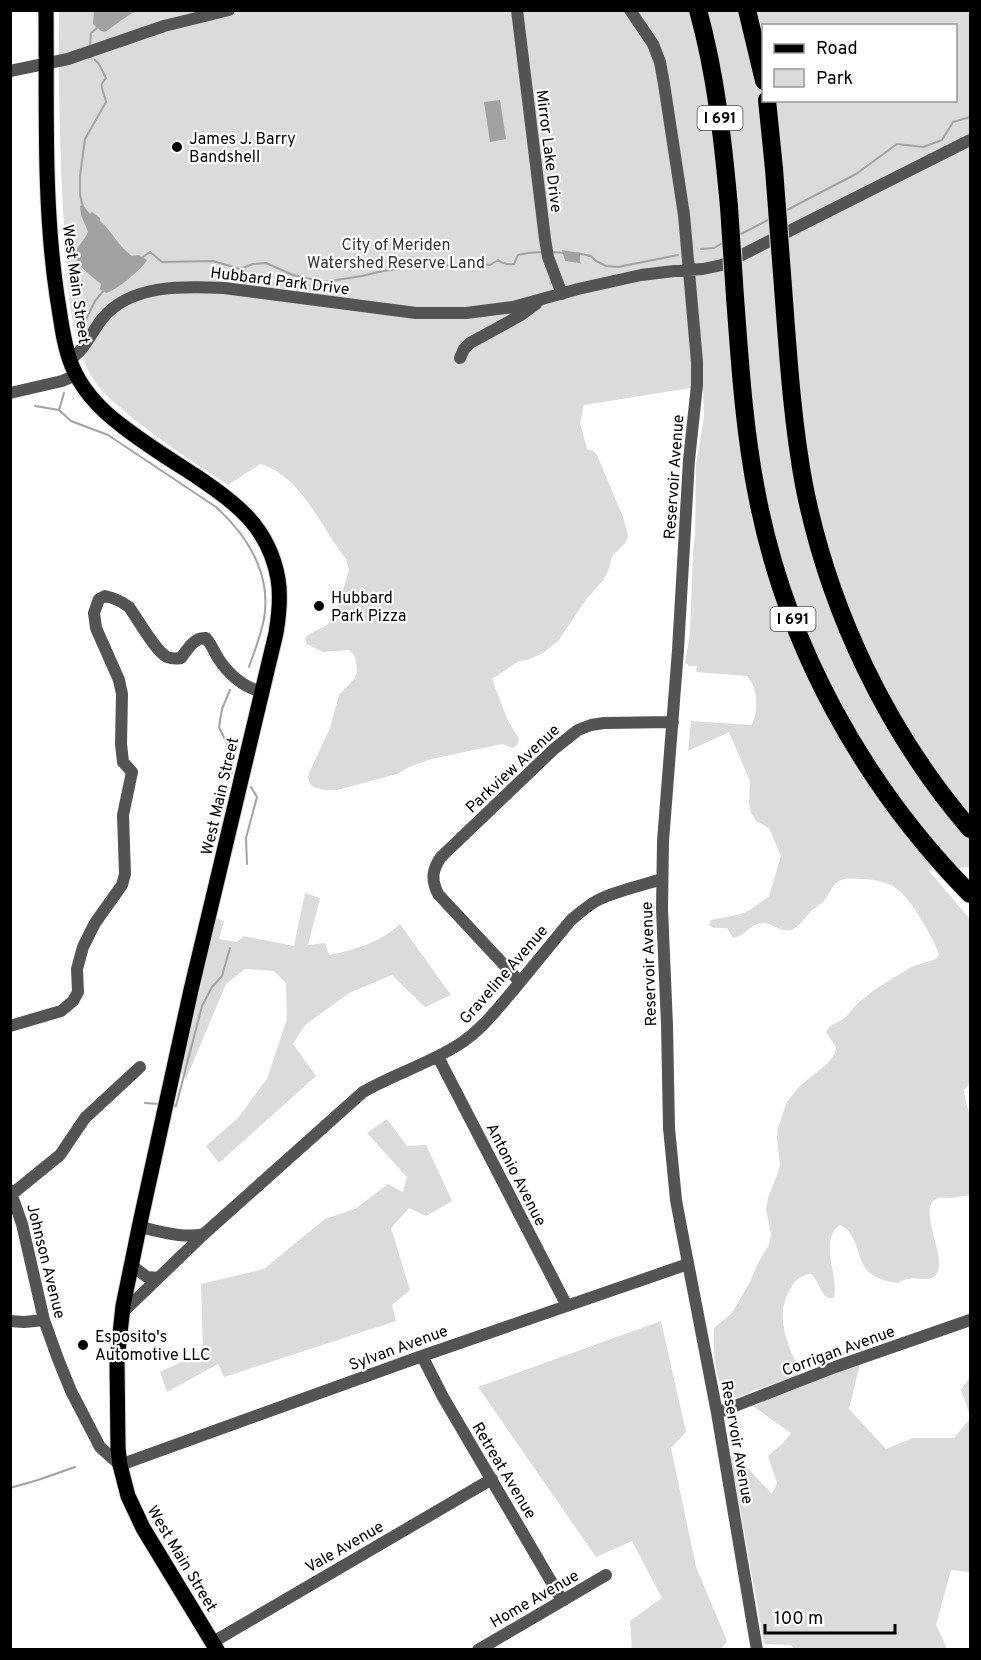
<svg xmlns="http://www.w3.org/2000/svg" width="981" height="1660" font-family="Overpass,sans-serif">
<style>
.green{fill:#dbdbdb;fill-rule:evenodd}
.water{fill:#a2a2a2}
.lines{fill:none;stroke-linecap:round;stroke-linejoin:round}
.stream{stroke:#a2a2a2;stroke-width:2}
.major-casing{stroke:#dbdbdb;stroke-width:17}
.highway-casing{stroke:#dbdbdb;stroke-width:20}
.minor{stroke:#545454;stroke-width:12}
.major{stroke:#000;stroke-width:15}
.highway{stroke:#000;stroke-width:18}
.highway-bridge-casing{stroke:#dbdbdb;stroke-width:20;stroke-linecap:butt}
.highway-bridge{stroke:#000;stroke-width:18}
.poi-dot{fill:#000;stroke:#fff;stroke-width:2}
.labels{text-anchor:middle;stroke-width:4.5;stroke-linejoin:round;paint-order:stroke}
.shield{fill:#fff;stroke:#4c4c4c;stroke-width:1.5}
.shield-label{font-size:15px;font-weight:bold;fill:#000}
.poi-label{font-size:16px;fill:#000;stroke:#fff;text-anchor:start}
.street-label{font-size:16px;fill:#000;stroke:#fff}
.park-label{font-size:16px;fill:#323232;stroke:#fff}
</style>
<rect width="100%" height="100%" fill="#fff"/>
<path class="green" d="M59,11H970V867L928,870L970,919V1083L964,1090L966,1103L970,1115V1195C964,1196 958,1197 952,1198C947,1198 942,1197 938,1198C915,1207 947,1254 937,1273C930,1286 912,1272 898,1283C887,1282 870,1277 864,1266C856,1252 857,1233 840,1225C818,1241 839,1274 834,1298H828C819,1291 819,1281 811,1274C802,1275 796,1279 792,1286C778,1306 782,1329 790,1349C793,1357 797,1364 799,1372V1374L794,1377C782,1380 770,1385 758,1389C751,1391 745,1396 737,1397C713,1399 713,1344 714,1328L732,1313L750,1282L759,1261L769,1245L771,1234L766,1209L768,1198L780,1167L777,1137L778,1128L787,1102L800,1086L828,1063L835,1053L836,1047L826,1032L829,1027L845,1018L858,1003L874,990L911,967L936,959L939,954C933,937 911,899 897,889C889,882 872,879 862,879C855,879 846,877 839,881C832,885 830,893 825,899C822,904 816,907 811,911C806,917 802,923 795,928C783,935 777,925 765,923C750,922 746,936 733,938L727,928H714L709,925L711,920L741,914L750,910L769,896L781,856L769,828L756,821L751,813L749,804L750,781L729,732L688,751L691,721L752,725C758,710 759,689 747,676L696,672L697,666H689L685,662L690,633L693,551L695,536L696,464L704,417L703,386L584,405L580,423L587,449L593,451L597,455L623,517L628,536L626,542L612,556L609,568L604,579L585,601L558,641L543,653L527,660L519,661L492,679L507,719L519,739L517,745L513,748L502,744L431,759L409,767L397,774L337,790H324L313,787L309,782L308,777L310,771L330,728L339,695L355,678L357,672L356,661L354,655L349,650L323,652L307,644L305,638C312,630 323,630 330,622C338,613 345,583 349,570L346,559C321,528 301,475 260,464L228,485C192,461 154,437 121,408C111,400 100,390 93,379C68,338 67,275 64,229C60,156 58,83 59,11ZM764,26H956V100H764Z
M305,893L320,898L308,945L325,943L329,955C355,950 381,942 400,924L451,995L425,1007L392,975L349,993L305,1025L293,1044L316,1076L219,1163L206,1146L237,1119L267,1079L287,1019L286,983L274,971L245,969L226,984L186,1079L181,1072L216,918L224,921L219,939L237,942L244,936L294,946Z
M387,1119L407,1146L426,1145L452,1201L426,1216L409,1208L391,1228L410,1290L392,1305L396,1321L224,1377L218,1364L167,1392L160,1372L203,1352L201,1284L264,1269L325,1219L355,1209L388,1184L403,1192L407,1177L367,1133Z
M661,1321L686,1432L671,1448L696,1567L727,1641L721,1649H632L630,1621L662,1598L632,1541L596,1557L478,1387Z
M860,1363L849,1409L886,1449L913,1438H954L970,1419V1572L951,1570L936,1625L947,1649L795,1650L791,1645L764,1644L731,1457H737L772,1494L777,1483L768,1456L784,1442L791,1433L753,1406Z
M970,1377V1415L961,1390Z"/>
<path class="water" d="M94,11V10L139,11L132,13L105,32L101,31L93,24Z
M500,100L506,139L490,142L484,102Z
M83,205L90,214L92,212L100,218V221C112,231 118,246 132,256L139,255L147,260C141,270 117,290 106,293L100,289L101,284C94,278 74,264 75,254C77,247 85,239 88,232L81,215L80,206Z
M562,250L580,253V263L565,261Z"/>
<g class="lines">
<path class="stream" d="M90,46L91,33L97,28
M83,207L80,195V176L85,139L106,102C106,97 100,88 102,84C103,81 105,80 106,78L99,64L95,60
M785,211L856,174L897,144L923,147L942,140L953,122L970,117
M737,236L770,219
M701,249L714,248L724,242
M550,252L566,253
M577,253L591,256L596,261L606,266L618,267L678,255
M140,259L150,252L162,262L213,261L240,269L253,264L266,263L293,275L324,282L362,276L383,271L408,268L427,259L449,266L462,264H482L490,265L498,260C503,264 507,265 514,264L518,255L528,253L542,252
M80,332L95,301L104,290
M35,406L59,410L71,421L108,435L216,507C251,539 276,582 261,631C258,643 253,655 249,667
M59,410L64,393
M230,690L222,709L219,727L231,752L233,766L231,776
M247,864L246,838L257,797L251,787
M145,1103L159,1104
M170,1105L176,1106L202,1006L212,987L222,976L230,948
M10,1488L38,1480L75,1467"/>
<defs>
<path id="major" d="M46,10C47,105 43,202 57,296C61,319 63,344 72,366C82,390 101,410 121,425C145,444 171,460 196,476C237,504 269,527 278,579C281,596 279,615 276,633L191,990L140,1223L123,1306L117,1361L118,1448L120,1465L128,1496L143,1528L217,1650"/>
<path id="highway" d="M698,10C716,75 723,141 729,207
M747,10L764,81
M767,100L774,169
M783,287C788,353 792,420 804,485C829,611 887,732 970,829
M735,297C740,363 744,430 757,495C786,646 863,785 970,894"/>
</defs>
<use href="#major" class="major-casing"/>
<use href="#highway" class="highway-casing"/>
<path class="minor" d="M517,10L545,239L548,257L562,294
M630,10L653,44L660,62L664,84L684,215L697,362V385L689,460L678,650L663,841L662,909L667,1025L669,1128L676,1200L682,1232L717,1413L757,1650
M10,71L68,59L164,26L229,10
M460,358L464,349L470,343L521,315L536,304
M70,359C85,350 91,333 102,319C130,284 183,286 224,288L416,313H466L513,307L578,289L641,275L674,271L703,269L722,265L970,140
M10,393L62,381L76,375
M520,982L438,894C431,879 432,870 441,857L554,749L578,730L591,725L604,723L673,722
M10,1026L61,1011L73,1001L78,992L77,969L83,947L95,923L122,885L125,874L123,815L132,772L123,762L121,744L122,694L119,680L96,628L94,613L99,599L105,596C114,598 121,601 129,607C137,618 156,652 167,657C172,659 176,659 181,658C187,650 194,637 206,638C211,644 214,651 218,658C229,675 243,687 262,692
M438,1057L567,1306
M10,1190L22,1224L44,1320L58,1359L71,1391L100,1447L120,1465L422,1356L688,1264
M12,1194L60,1155L85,1118L140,1067
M139,1227C160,1231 182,1239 204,1234L363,1092C394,1074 428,1064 458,1045C481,1031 498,1008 516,987C534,965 553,942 571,920C580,913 588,905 598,900C618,890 641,886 662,879
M131,1265L147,1277L158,1278
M123,1312L204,1234
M10,1321L24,1322L44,1320
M422,1356L443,1397L562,1600
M717,1413L835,1367L970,1320
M213,1642L492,1479
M478,1650L606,1575"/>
<use href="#major" class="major"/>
<use href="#highway" class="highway"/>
<defs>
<path id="highway-bridge" d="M774,169L783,287
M729,207L735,297"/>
</defs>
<use href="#highway-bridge" class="highway-bridge-casing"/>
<use href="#highway-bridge" class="highway-bridge"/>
</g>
<g class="poi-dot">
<circle cx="177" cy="147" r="6"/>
<circle cx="319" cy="606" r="6"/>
<circle cx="83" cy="1345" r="6"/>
</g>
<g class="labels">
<g class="shield">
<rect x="697.5" y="106" width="45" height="24" rx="4.5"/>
<rect x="770.5" y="607" width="45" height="24" rx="4.5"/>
</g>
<g class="shield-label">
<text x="720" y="123">I 691</text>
<text x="793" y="624">I 691</text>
</g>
<g class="poi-label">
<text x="189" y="144">James J. Barry<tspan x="189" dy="18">Bandshell</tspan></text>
<text x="331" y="603">Hubbard<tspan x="331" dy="18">Park Pizza</tspan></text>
<text x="95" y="1342">Esposito's<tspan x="95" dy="18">Automotive LLC</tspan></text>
</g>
<g class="street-label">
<text transform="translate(550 151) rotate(83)" y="6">Mirror Lake Drive</text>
<text transform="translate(280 280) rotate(7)" y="6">Hubbard Park Drive</text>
<text transform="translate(77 284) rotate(82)" y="6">West Main Street</text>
<text transform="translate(673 477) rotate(-86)" y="6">Reservoir Avenue</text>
<text transform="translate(512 768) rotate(-43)" y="6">Parkview Avenue</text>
<text transform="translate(219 796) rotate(-77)" y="6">West Main Street</text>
<text transform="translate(648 964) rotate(-92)" y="6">Reservoir Avenue</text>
<text transform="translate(503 974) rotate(-49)" y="6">Graveline Avenue</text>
<text transform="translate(517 1174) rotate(63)" y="6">Antonio Avenue</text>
<text transform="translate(47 1261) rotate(76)" y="6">Johnson Avenue</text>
<text transform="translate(398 1347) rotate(-20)" y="6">Sylvan Avenue</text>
<text transform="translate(838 1350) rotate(-20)" y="6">Corrigan Avenue</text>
<text transform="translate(738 1442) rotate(80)" y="6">Reservoir Avenue</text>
<text transform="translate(505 1470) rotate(59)" y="6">Retreat Avenue</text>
<text transform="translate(344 1546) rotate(-30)" y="6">Vale Avenue</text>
<text transform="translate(183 1558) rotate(59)" y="6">West Main Street</text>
<text transform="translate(534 1598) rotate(-30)" y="6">Home Avenue</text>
</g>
<g class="park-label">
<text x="396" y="250">City of Meriden<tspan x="396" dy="18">Watershed Reserve Land</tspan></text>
</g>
</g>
<rect width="981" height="1660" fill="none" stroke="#000000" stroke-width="24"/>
<rect x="762" y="24" width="195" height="78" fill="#ffffff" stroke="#999999" stroke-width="1.5"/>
<rect x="774" y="44" width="30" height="9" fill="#000000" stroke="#999999" stroke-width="1.5"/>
<text x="816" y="54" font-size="18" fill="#000000">Road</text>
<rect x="774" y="69" width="30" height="18" fill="#dbdbdb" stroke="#999999" stroke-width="1.5"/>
<text x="816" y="84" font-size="18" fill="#000000">Park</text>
<path d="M765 1624v9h130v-9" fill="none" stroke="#000000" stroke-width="3"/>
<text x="774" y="1624" font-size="18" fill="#000000" stroke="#ffffff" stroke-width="4.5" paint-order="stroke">100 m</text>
</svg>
